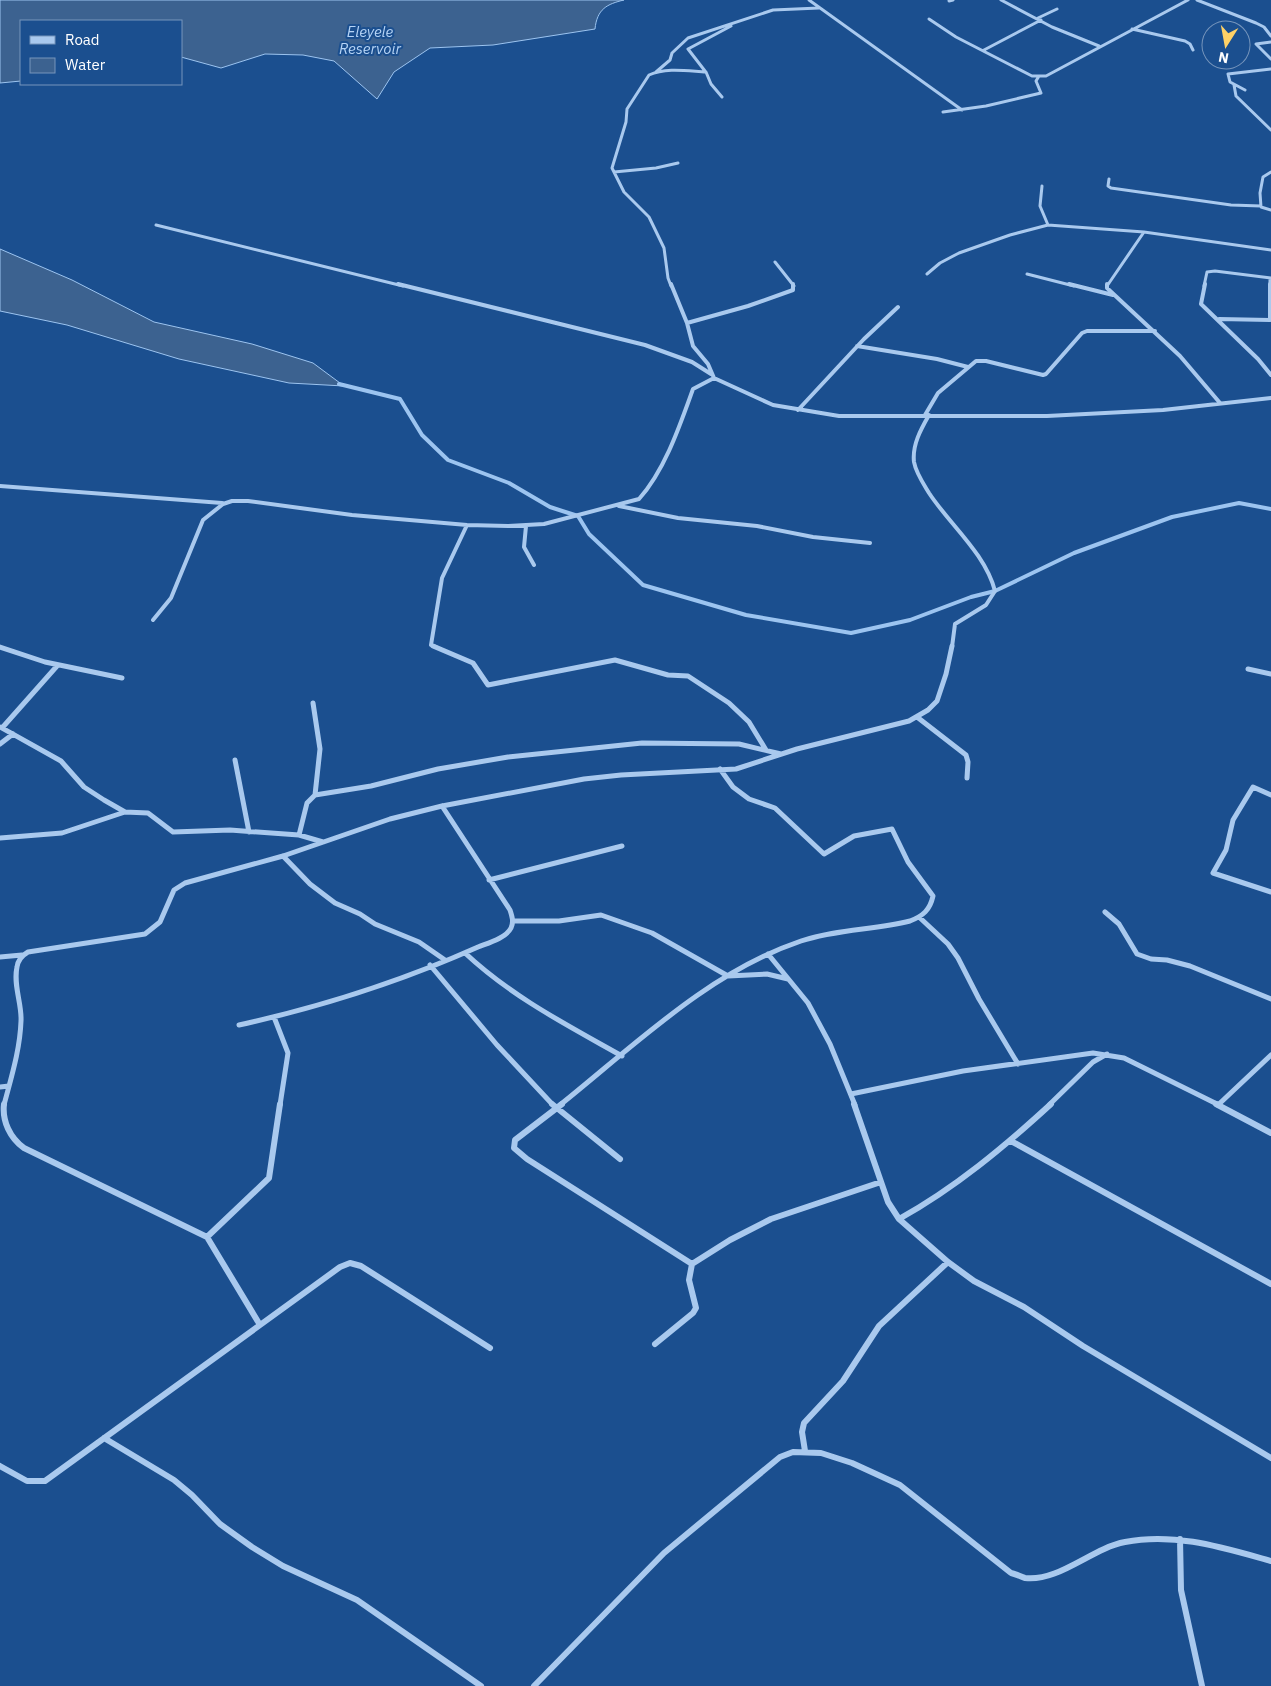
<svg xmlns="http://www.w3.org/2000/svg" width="1271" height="1686" font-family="'IBM Plex Sans',sans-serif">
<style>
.water{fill:#3c6290;stroke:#9cc4f0}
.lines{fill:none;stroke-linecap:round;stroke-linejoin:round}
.stream{stroke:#9cc4f0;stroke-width:4}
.minor-far3{stroke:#a9c9ee;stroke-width:3}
.minor-far2{stroke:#a9c9ee;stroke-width:4}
.minor-far1{stroke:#a9c9ee;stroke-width:5}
.minor{stroke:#a9c9ee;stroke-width:6}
.labels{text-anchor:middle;stroke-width:4;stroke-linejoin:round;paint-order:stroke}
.far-water-label{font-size:15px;font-style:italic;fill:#b5d3f5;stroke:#1b4f8f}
</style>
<rect width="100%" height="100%" fill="#1b4f8f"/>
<path class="water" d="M0,0H624C607,4 597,9 595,29L493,45L430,48L394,72L377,99L334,61L303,55L265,54L221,68L181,57V21H21V81L0,83Z
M0,249L72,280L154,322L252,344L313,363L344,386L289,383L179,359L67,325L0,311Z"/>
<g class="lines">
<path class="stream" d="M339,384L400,399L422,435L448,460L509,483L550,507L578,516L589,534L643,585L746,615L851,633L910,620L971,597L995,591L1074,553L1172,517L1239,503L1271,509"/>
<path class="minor-far3" d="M809,0L962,110
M1001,0L1052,27L1099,46
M1197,0L1256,23L1264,27L1271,36
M949,1L953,0
M1038,18L1057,9
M929,19L956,37L1032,76H1046L1188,0
M1132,29L1185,41L1190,44L1193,50
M1271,42L1256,44L1271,59
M984,50L1041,20
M705,71L688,49L731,26
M656,72L670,60L672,53L688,38L773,10L819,8
M1234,85L1236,96L1271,130
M1245,90L1230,82L1228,74L1271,69
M943,112L986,106L1041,93L1036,81L1039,76
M614,172L656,168L678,163
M1271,172L1263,177L1260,193L1261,207L1271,210
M1109,179L1108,186L1111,188L1231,205L1261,206
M1042,186L1040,206L1048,225
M156,225L403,286
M775,262L794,286
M927,274L940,263L959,253L1010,235L1048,225L1144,232L1271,250
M1027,274L1074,286
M1270,278V286
M671,286L668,278L664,248L649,217L624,192L612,168L626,122L627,109L649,75C666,67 688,71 706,72L711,84L722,97
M1107,286L1144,232
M1204,286L1207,272L1215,271L1271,278"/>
<path class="minor-far2" d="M398,284L645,345L692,362L711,374
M671,284L687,323L693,346L708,364L714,378L773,405L839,416H1047L1163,410L1271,398
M1069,284L1113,295
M1107,284V288L1180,356L1220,403
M1205,284L1201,304L1258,359L1271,375
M1219,319L1270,320V284
M687,323L748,306L793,290V284
M857,346L937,359L968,367
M798,410L864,339L898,307
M925,415L938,393L976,361H986L1043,375L1046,374L1082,333L1087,331H1155
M929,415C921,429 912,445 914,462C916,473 923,483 929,493C950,525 985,553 995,591L986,605L955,624L952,647
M0,486L222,503
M619,506L678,518L757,526L813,537L870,543
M526,526L524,547L534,565
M153,620L171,598L203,520L223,504L232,501H248L352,515L467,525L508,526L544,524L639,499C665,470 680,425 693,389L714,378
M436,647L431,645L442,578L467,525"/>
<path class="minor-far1" d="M433,646L473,663L488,685L615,660L668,675L688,676L729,703L749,722L766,750
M0,647L45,662L122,678
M1248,669L1271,674
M313,703L320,749L315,795
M917,717L966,755L968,762L967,778
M0,727L61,761L84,787L104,800L125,812L148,813L173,832L230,830L299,835L323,842
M2,728L57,666
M0,744L13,734
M235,760L249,832
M1271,795L1253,787L1233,820L1226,850L1213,873L1271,892
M299,835L307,803L315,795L371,786L438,769L508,757L642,743L739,744L781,754
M0,838L62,833L125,812
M283,856L310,884L335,903L360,914L375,924L419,942L445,960
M489,880L622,846
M1105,912L1119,924L1137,954L1151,959L1167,960L1190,966L1271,999
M919,917L948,944L958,958L979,999L1018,1064
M513,921H559L601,915L652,933L728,976L767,974L788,979
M465,953C512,997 567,1025 622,1056
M768,954L808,1003L830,1044L855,1105
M0,957L22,955
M430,965L497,1045L553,1105
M274,1017L288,1053L280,1105
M239,1025C320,1007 402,981 478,947C488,943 506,938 511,928C514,922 512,916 510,910L442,806
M0,1087L9,1086
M851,1094L963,1071L1093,1053L1124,1058L1219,1105
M4,1105C11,1078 20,1050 21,1021C22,1004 13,985 17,967C18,960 21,956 28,952L145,934L160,922L174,890L185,883L283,856L390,819L442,806L584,779L621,775L736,769L797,749L909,721L928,710L937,701L946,674L952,646
M560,1105C635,1045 709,972 801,941C837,929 874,930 910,921C923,916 930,910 933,896L908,862L892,829L854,836L824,854L775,808L749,799L733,787L720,769
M1049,1105L1093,1062L1107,1054
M1218,1105L1271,1055"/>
<path class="minor" d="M4,1104C2,1121 10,1138 24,1148L207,1237L260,1325
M552,1104L620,1159
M562,1104L515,1140L514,1148L527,1159L692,1264
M854,1104L888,1202L899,1219L948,1262L974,1281L1024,1307L1083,1346L1271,1458
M1216,1104L1271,1133
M1011,1141L1271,1284
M899,1219C955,1188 1004,1147 1051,1104
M207,1237L269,1178L280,1104
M655,1344L693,1313L696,1308L689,1280L692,1264L730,1240L771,1219L881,1182
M104,1438L174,1480L192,1495L220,1524L252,1547L283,1566L357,1600L481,1686
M805,1451L802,1432L804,1423L843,1381L879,1326L948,1262
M0,1466L27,1481H45L340,1267L350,1263L361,1266L490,1348
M1180,1539L1181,1590L1202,1686
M534,1686L664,1553L780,1457L793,1452L821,1453L852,1463L900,1485L1011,1573C1016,1574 1021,1577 1025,1578C1059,1582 1092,1548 1125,1542C1175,1532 1224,1548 1271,1561"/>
</g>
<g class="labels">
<g class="far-water-label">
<text x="370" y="37">Eleyele<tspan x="370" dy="17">Reservoir</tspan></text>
</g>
</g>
<rect x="20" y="20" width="162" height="65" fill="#1b4f8f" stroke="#7695bc"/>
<rect x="30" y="36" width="25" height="8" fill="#a9c9ee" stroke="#7695bc"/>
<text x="65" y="45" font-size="15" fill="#ffffff">Road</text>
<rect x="30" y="58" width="25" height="15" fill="#3c6290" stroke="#7695bc"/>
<text x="65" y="70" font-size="15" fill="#ffffff">Water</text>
<g transform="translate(1226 45) rotate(191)"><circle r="24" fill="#1b4f8f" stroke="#7695bc"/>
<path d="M0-4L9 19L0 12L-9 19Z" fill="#ffd166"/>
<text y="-8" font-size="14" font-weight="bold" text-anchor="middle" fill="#ffffff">N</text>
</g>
</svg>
